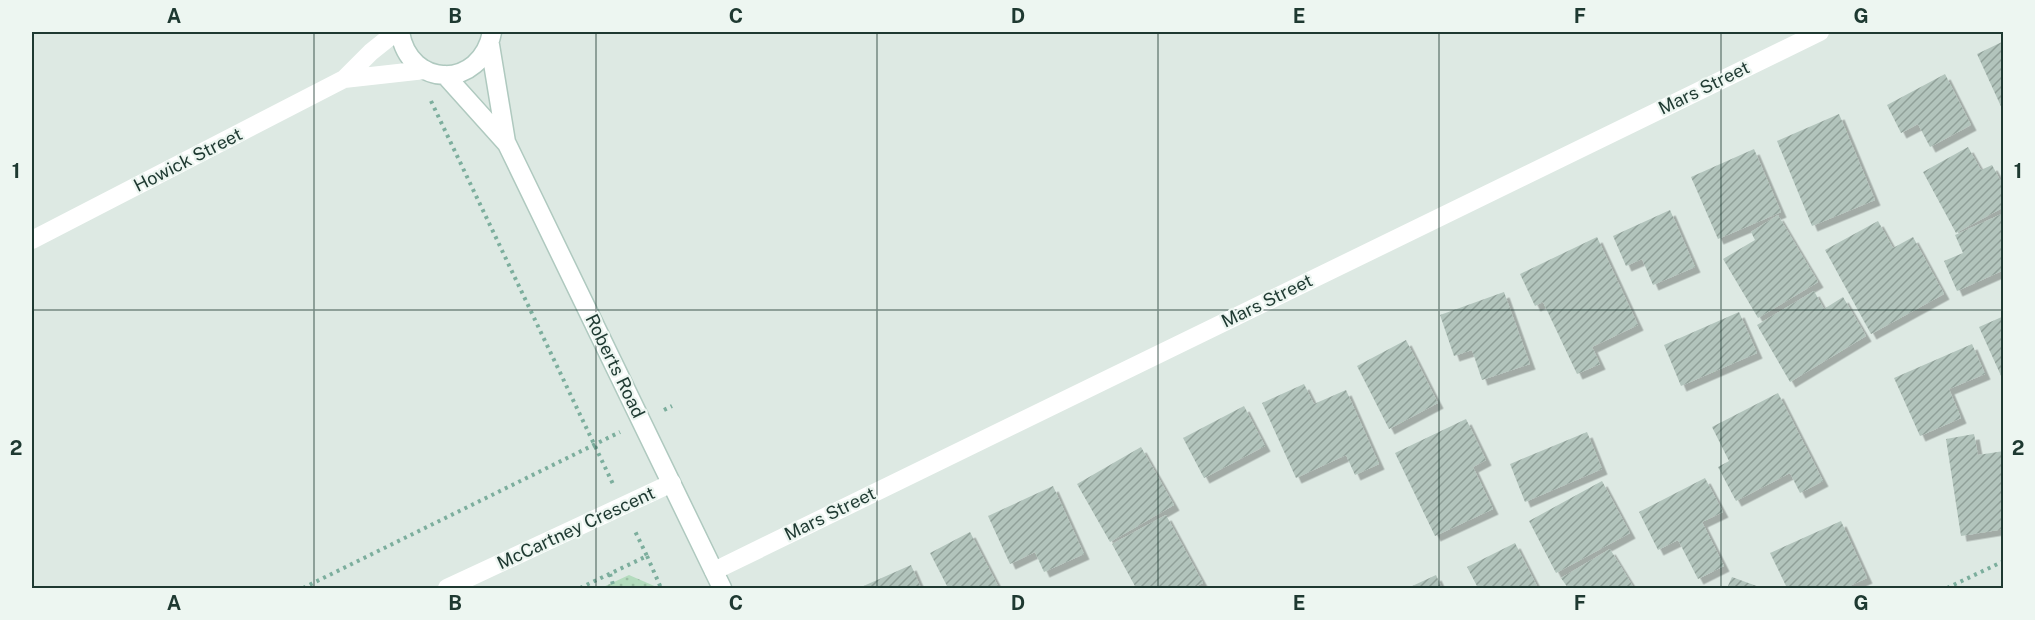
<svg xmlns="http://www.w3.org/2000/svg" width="2035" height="620" font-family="'Public Sans',sans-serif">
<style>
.park{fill:url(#park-dots)}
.building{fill:url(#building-hatch);filter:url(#shadow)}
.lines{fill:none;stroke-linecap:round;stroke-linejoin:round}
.secondary-casing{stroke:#afc9bf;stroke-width:21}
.path{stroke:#7cae9d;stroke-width:4;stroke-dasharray:3 4.5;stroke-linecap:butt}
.street{stroke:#fff;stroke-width:18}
.secondary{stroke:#fff;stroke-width:18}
.grid{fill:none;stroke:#1e3931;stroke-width:1.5;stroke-opacity:0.55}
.labels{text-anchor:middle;stroke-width:4.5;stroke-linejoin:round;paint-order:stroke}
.street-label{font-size:18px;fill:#1e3931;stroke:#edf6f1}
.neatline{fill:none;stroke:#1e3931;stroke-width:2}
.grid-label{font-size:20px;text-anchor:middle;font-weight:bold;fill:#1e3931}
</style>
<defs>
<pattern id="park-dots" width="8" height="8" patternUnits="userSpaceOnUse" patternTransform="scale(1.5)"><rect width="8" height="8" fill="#b4dcbe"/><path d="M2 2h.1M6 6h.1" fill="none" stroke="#9abea4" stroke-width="1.8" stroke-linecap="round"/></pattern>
<pattern id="building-hatch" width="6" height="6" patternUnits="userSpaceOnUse" patternTransform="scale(1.5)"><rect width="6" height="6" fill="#b2c4bc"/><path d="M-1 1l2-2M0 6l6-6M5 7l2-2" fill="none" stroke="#90a099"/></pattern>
<filter id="shadow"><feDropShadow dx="5.5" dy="5.5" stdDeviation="0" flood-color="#0004"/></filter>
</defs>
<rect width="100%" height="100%" fill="#dde9e3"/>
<path class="park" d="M629,575L659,588H601Z"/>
<path class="building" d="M2004,41V113L1977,54Z
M1945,74L1971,125L1930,147L1918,124L1901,133L1887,105Z
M1839,114L1875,200L1812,226L1777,141Z
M1968,147L1981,170L1992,165L2004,187V207L1956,233L1923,172Z
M1754,149L1781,212L1718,239L1691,177Z
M1670,210L1695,267L1653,285L1642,259L1626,266L1613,236Z
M2004,213V270L1957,291L1944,261L1963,253L1955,235Z
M1778,215L1818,282L1758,318L1723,259L1755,240L1751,232Z
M1878,221L1893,248L1913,237L1944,294L1871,334L1825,250Z
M1597,237L1638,325L1592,347L1600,364L1577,374L1543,302L1535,306L1520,274Z
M1814,291L1824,309L1843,297L1866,336L1790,382L1757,325Z
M1504,292L1530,364L1482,380L1472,350L1454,356L1440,315Z
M1739,312L1757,353L1681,386L1664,345Z
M2004,316V377L2002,378L1979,327Z
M1406,340L1438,403L1389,429L1357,366Z
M1972,344L1985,374L1949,389L1961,418L1920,436L1894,378Z
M1304,384L1314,404L1346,390L1379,464L1355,475L1346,455L1296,478L1262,403Z
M1778,393L1823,481L1800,493L1790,473L1736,501L1718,467L1729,461L1712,427Z
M1244,406L1265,446L1204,478L1183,438Z
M1466,419L1486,460L1473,467L1493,509L1435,536L1395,453Z
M1587,432L1602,469L1525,502L1510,464Z
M1974,434L1978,455L2004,451V488H2002L2004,529L1961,536L1946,439Z
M1141,447L1174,505L1110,542L1077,484Z
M1705,478L1723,512L1702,522L1724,566L1698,579L1678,540L1658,550L1639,512Z
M1602,481L1630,533L1556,573L1529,521Z
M1053,486L1084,554L1044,572L1035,552L1010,564L988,516Z
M1166,515L1203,583L1192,588H1136L1112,544Z
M1841,521L1867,578L1845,588H1787L1770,553Z
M970,532L999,588H948L930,553Z
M1515,543L1538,588H1478L1467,567Z
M1610,549L1634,588H1568L1561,578Z
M911,565L921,588H859Z
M1436,575L1442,588H1408Z
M1732,577L1762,588H1727Z"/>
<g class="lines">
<defs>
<path id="secondary" d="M400,32C409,89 481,90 492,32
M490,45L506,142
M445,75L507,144L722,588"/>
</defs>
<use href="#secondary" class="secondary-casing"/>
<path class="path" d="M431,101L613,484
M664,410L672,406
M647,556L661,588
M610,574L614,588
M303,588L620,432
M580,588L647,556L634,529
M1947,588L2004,561"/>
<path class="street" d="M344,79L425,70
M32,240L344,79L371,52L396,32
M714,571L1820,32
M447,588L672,483"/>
<use href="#secondary" class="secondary"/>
</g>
<path class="grid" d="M314,32V588M596,32V588M877,32V588M1158,32V588M1439,32V588M1721,32V588M32,310H2004"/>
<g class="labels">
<g class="street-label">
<text transform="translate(1704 88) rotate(-26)" y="6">Mars Street</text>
<text transform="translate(188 160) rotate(-27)" y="6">Howick Street</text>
<text transform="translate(1267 301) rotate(-26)" y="6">Mars Street</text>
<text transform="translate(615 366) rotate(64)" y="6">Roberts Road</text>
<text transform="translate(830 514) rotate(-26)" y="6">Mars Street</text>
<text transform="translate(576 528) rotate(-25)" y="6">McCartney Crescent</text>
</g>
</g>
<rect width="2035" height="620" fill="none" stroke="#edf6f1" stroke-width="66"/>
<rect x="33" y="33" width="1969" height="554" class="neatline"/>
<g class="grid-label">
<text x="174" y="23">A</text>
<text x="455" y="23">B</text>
<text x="736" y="23">C</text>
<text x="1018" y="23">D</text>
<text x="1299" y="23">E</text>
<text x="1580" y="23">F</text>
<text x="1861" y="23">G</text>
<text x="16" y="178">1</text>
<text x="2018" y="178">1</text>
<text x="16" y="455">2</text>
<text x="2018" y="455">2</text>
<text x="174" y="610">A</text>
<text x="455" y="610">B</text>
<text x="736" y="610">C</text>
<text x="1018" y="610">D</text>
<text x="1299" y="610">E</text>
<text x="1580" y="610">F</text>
<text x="1861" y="610">G</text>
</g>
</svg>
